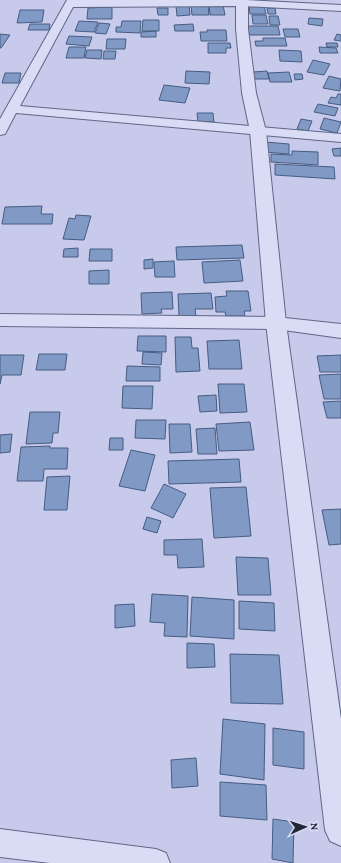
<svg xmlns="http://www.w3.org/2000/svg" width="341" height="863" font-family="'Crimson Pro',serif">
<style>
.building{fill:#8199c5;stroke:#465c82}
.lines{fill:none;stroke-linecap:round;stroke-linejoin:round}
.minor-casing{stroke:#5e6785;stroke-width:2}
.tertiary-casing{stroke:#5e6785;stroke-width:2}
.minor{fill:#dadcf6;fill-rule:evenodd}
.tertiary{fill:#dadcf6;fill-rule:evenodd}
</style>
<rect width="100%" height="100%" fill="#c8caeb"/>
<path class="building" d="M189,5L190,15L177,16L176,6Z
M208,5L209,15H192L191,6Z
M209,5H223L225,15H210Z
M249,6H264L266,14H250Z
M112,7V19H87L88,8Z
M157,8H168V15H158Z
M267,8H275L276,14H268Z
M20,10H44L42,22L17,23Z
M252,15H266L268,24H253Z
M269,16H278L280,25H270Z
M309,18L323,19L322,26L308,24Z
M143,20H159V31H142Z
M79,21L98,22L94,32L75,31Z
M122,21H141L140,33L116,32V27H121Z
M99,23L110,24L106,34L95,33Z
M30,24H50L49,30H28Z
M193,24L194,31H175L174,25Z
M248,26H278L280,35H249Z
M283,29H298L300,37H285Z
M207,30H226L227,41H201L200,32H207Z
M156,31V37H141V32Z
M0,34L10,35L1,48H0Z
M337,34L341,35V41L334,40Z
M69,36L92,37L89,46L66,44Z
M263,38H285L287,46H256L255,41H263Z
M107,39H126L125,49H106Z
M208,43H230L231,48H226V53H208Z
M326,43H337L338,47H327Z
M69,47H86L84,58H66Z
M319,47L336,48L338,53H320Z
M87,50H102L101,59L85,58Z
M279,50L301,51L302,62L280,61Z
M104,51H116L115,59H103Z
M313,60L330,64L324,75L307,72Z
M186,71L210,72L209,84L185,83Z
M267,71L269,79H254L253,72Z
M289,72L292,82H270L268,73Z
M5,73H21L19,83H2Z
M294,74H302L303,79L295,80Z
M329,76L341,79L340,91L323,88Z
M164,85L190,88L185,103L159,100Z
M338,94H341V105L328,103L331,97L336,98Z
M318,104L338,108L335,116L314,112Z
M197,113H213L214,122H198Z
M324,118L341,122L337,133L320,129Z
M301,119L312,121L308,131L297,129Z
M265,142L289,144V154L264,152Z
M341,148V156H334L332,149Z
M292,151L318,152V165L271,162V154L292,155Z
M275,164L334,167L335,179L275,175Z
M42,206L41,214H53L52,224H2L5,207Z
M76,215L91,216L84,240L63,239L69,218L75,219Z
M242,245L244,258L177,260L176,247Z
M78,248V257H63L64,249Z
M90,249H112V261H89Z
M153,259V268L144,269V260Z
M240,260L243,281L204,283L202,262Z
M174,261L175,277H155L154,262Z
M109,270V284H89V271Z
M226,291H248L251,311H244L245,316H226L225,312H216L215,297L227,296Z
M172,292L173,309H161L162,313L142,314L141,293Z
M211,293L213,309H195L196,316H179L178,294Z
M138,336H166V352L137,351Z
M175,337H191L192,348H198L200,371L176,372Z
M239,340L242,369H209L207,341Z
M143,352L162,353L161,365L142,364Z
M39,354H67L65,370H36Z
M0,355H24L21,375H2L0,384Z
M341,355V372H320L317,356Z
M127,366L160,367V381H126Z
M341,374V399H324L319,375Z
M218,384H244L247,412L220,413Z
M123,386H153L152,409L122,408Z
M216,395L217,411L200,412L198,396Z
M341,401V418H327L323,402Z
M30,412H60L58,433H53L52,443L26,444Z
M136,420H166L165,439L135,438Z
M250,422L254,450L219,451L216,424Z
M169,424H190L192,452L170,453Z
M215,428L217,454H198L196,429Z
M12,434L10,452L0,453V435Z
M110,438H123V450H109Z
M50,446V448H68L67,469H44L43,481H17L21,447Z
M131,450L155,455L145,491L119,486Z
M239,459L241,482L169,484L168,461Z
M70,476L67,510H44L47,477Z
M164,484L186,494L173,518L151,508Z
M246,487L251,536L214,538L210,488Z
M341,509V544L329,545L322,510Z
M147,517L161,521L157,533L143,529Z
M202,539L204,567L178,568L177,555H164V540Z
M236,557L268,558L271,595H238Z
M152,594L188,596L187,637L164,636L165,623L150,622Z
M192,597L234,600V639L190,636Z
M239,601L274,603L275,631L239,629Z
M134,604L135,626L115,628V605Z
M187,643L214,644L215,667L187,668Z
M230,654L279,655L283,704L231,703Z
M223,719L265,724L264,780L220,774Z
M273,728L304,732V769L273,765Z
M196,758L198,786L172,788L171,760Z
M220,782L266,785L267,820L220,816Z
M273,819L294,822L293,863L272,859Z"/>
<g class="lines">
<defs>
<path id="minor" d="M67,0H245L341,5V11L242,6L73,7L20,106L341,134V142L16,113L5,134L0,135V119Z
M0,314L276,317L341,324V338L276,329L0,326Z
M0,829L156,849L166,853L170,863H50L0,857Z"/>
<path id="tertiary" d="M236,0H248V29L256,93L266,131L286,323L341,719V846L330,841L325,830L266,323L250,131L242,93L236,29Z"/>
</defs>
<use href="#minor" class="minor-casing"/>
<use href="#tertiary" class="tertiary-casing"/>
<use href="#minor" class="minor"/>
<use href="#tertiary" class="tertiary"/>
</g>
<g transform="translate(305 827) rotate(87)" stroke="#d7d8f3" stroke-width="3" paint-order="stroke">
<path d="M0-3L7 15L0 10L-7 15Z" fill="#212737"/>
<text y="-6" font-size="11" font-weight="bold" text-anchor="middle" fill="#212737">N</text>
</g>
</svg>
